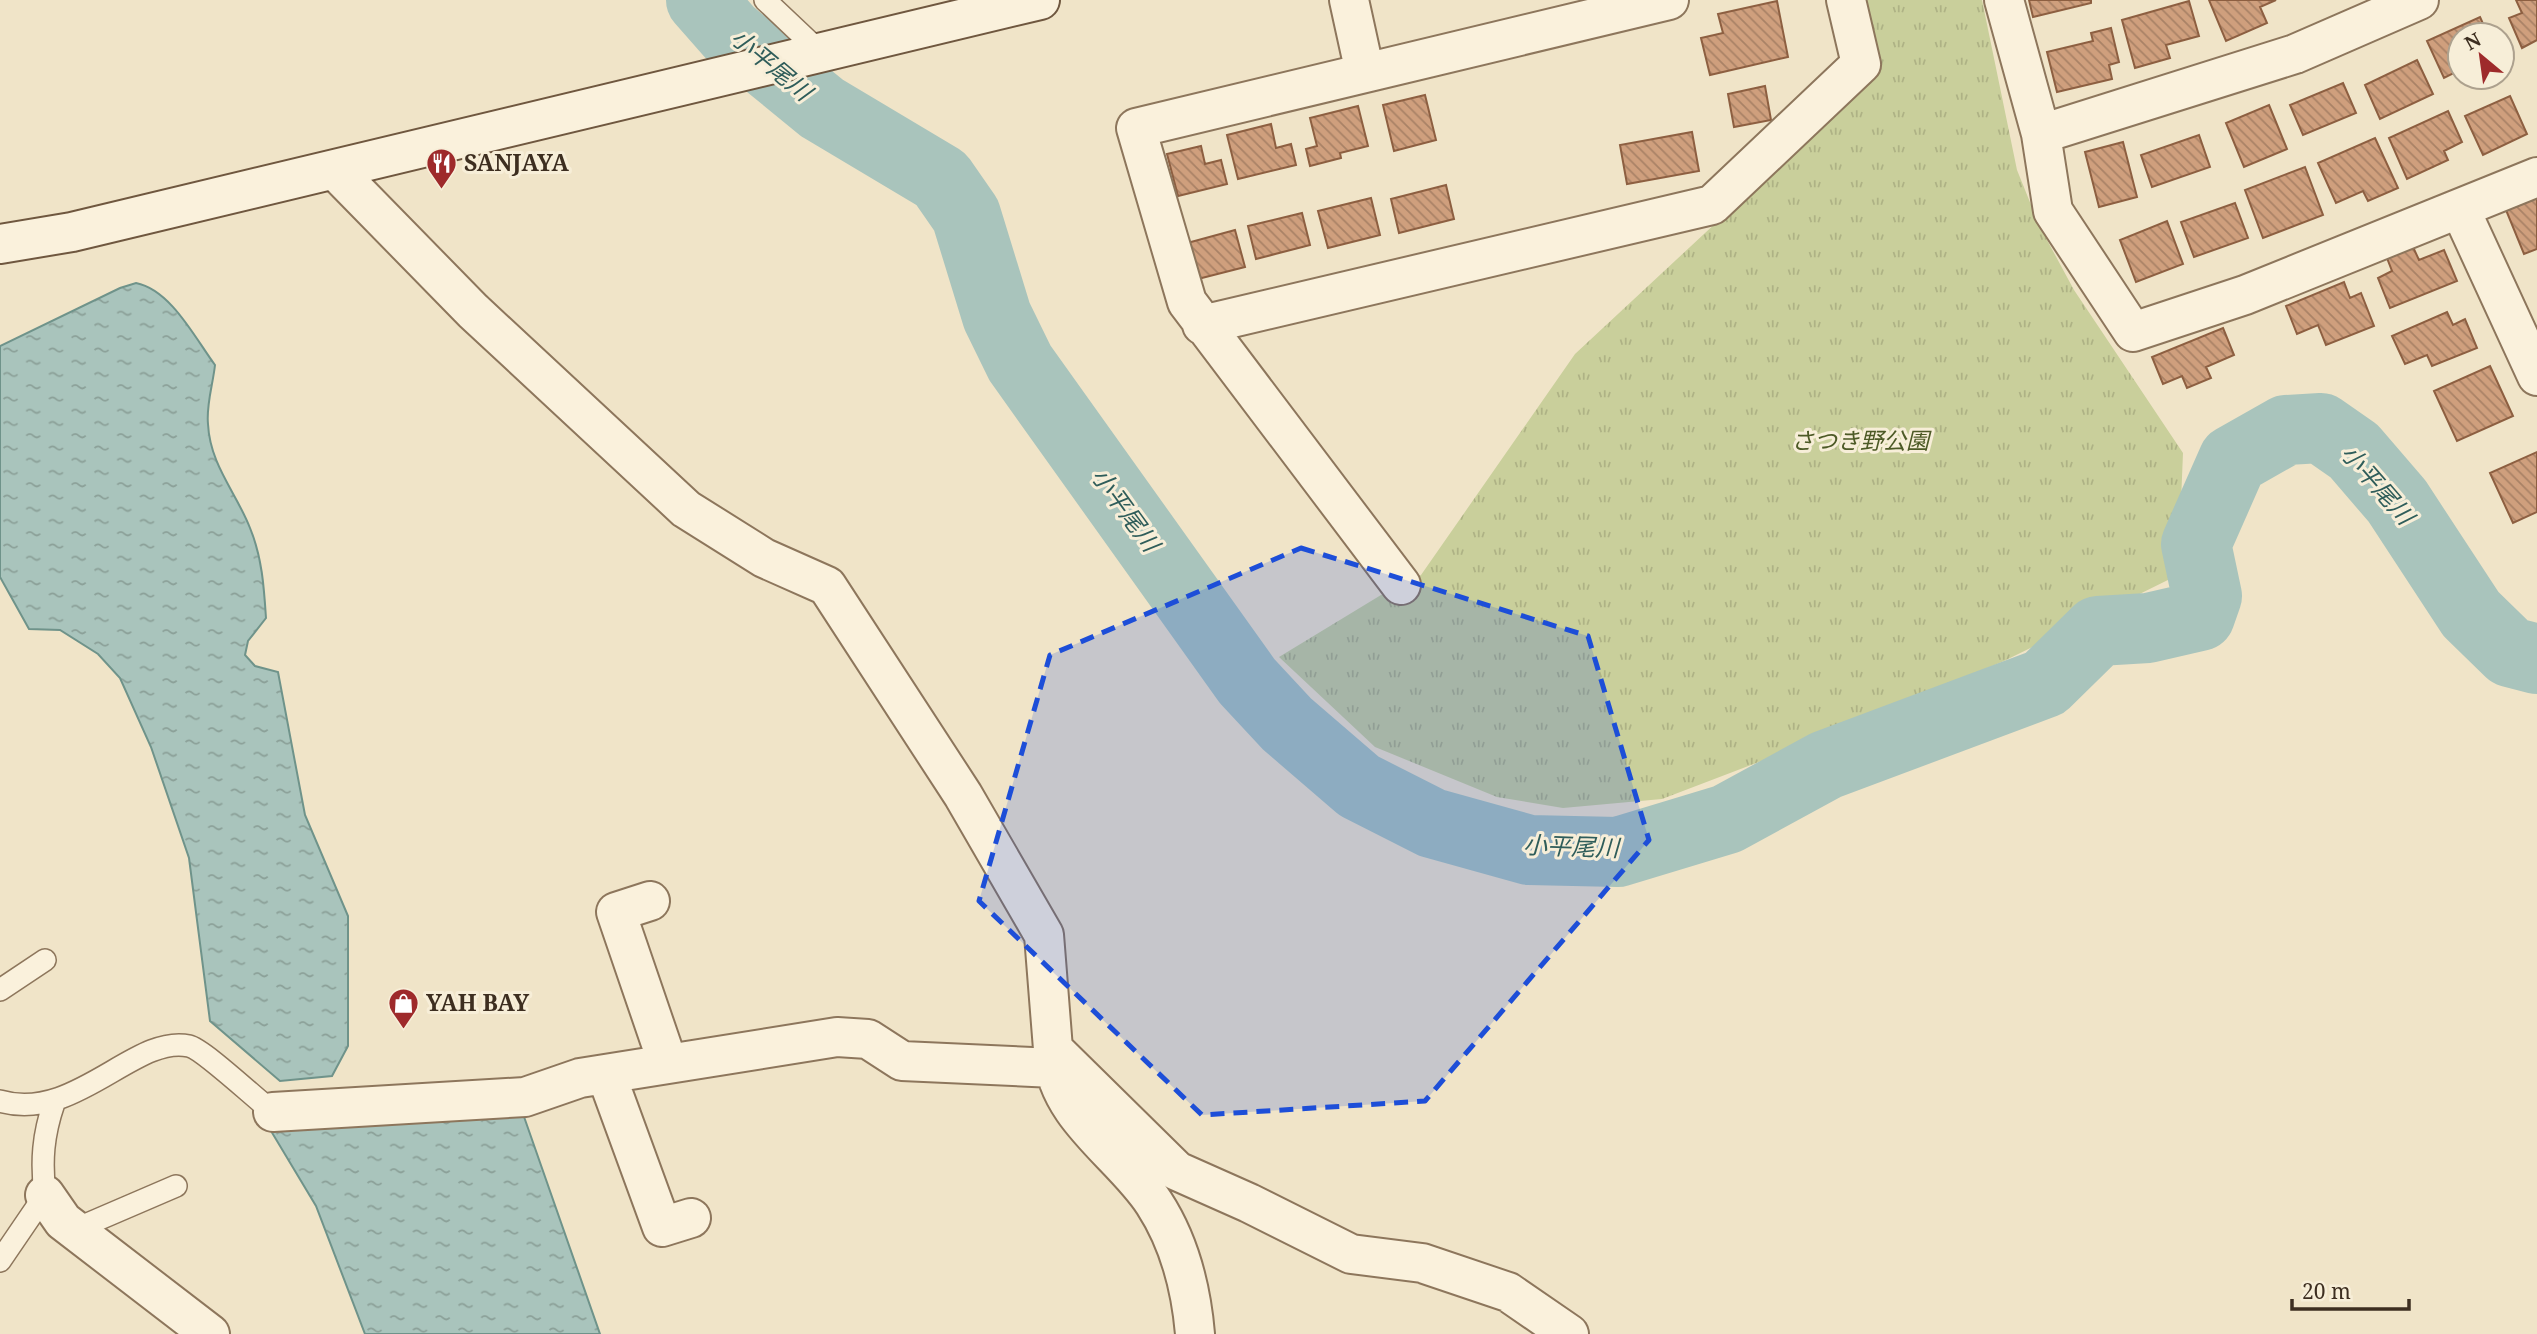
<svg xmlns="http://www.w3.org/2000/svg" width="2537" height="1334" font-family="'Noto Serif','Noto Sans JP',serif">
<style>
.grass{fill:url(#grass-tufts)}
.water{fill:url(#water-ripples);stroke:#6f938a;stroke-width:2}
.lines{fill:none;stroke-linecap:round;stroke-linejoin:round}
.river{stroke:#a9c4bc;stroke-width:70}
.building{fill:url(#building-back-hatch);stroke:#8d5f41;stroke-width:2}
.lane-casing{stroke:#8d765c;stroke-width:24}
.street-casing{stroke:#8d765c;stroke-width:42}
.secondary-casing{stroke:#6f573f;stroke-width:42}
.lane{stroke:#faf1dc;stroke-width:21}
.street{stroke:#faf1dc;stroke-width:38}
.secondary{stroke:#faf1dc;stroke-width:38}
.marked{fill:#1d4ed8;fill-opacity:0.2;stroke:#1d4ed8;stroke-width:5;stroke-dasharray:14 9;stroke-linejoin:round}
.labels{text-anchor:middle;stroke-width:6;stroke-linejoin:round;paint-order:stroke}
.poi-label{font-size:23px;font-weight:bold;fill:#3d2e20;stroke:#f7eed8;text-anchor:start}
.park-label{font-size:23px;font-style:italic;fill:#4d5a26;stroke:#f7eed8}
.water-label{font-size:24px;font-style:italic;fill:#2f5d5a;stroke:#f7eed8}
</style>
<defs>
<pattern id="grass-tufts" width="24" height="20" patternUnits="userSpaceOnUse" patternTransform="scale(1.75)"><rect width="24" height="20" fill="#c9cf9b"/><path d="M3 7l-1-3M5 7V3M7 7l1-3M15 17l-1-3M17 17v-4M19 17l1-3" fill="none" stroke="#aeb285"/></pattern>
<pattern id="water-ripples" width="26" height="14" patternUnits="userSpaceOnUse" patternTransform="scale(1.75)"><rect width="26" height="14" fill="#a9c4bc"/><path d="M2 4q2-2 4 0t4 0M15 11q2-2 4 0t4 0" fill="none" stroke="#8ba098"/></pattern>
<pattern id="building-back-hatch" width="6" height="6" patternUnits="userSpaceOnUse" patternTransform="scale(1.75)"><rect width="6" height="6" fill="#cf9f7d"/><path d="M-1 5l2 2M0 0l6 6M5-1l2 2" fill="none" stroke="#a98266"/></pattern>
</defs>
<rect width="100%" height="100%" fill="#f0e4c8"/>
<path class="grass" d="M1867,0H1982L2017,170L2040,227L2074,290L2183,453L2178,575L2004,661L1806,744L1662,799L1563,808L1497,797L1375,747L1279,657L1381,595L1421,575L1575,354L1878,72Z"/>
<path class="water" d="M136,283C171,290 195,338 215,365C213,384 206,405 208,424C210,465 236,492 250,528C262,557 264,587 266,618L248,641L245,655L255,666L278,672L305,815L348,916V1046L332,1076L280,1081L210,1021L189,858L151,747L120,678L98,654L60,630L29,629L0,577V346L120,288Z
M522,1111L600,1334H365L316,1206L268,1126Z"/>
<g class="lines">
<path class="river" d="M701,0L730,33L822,108L941,179L966,215L997,316L1020,363L1247,681L1287,724L1359,786L1432,823L1529,850L1618,852L1727,819L1826,765L2045,683L2098,631L2148,628L2200,616L2207,596L2196,544L2233,460L2286,430L2321,428L2354,451L2397,501L2471,614L2510,652L2537,659"/>
</g>
<path class="building" d="M2029,0H2091V3L2033,17Z
M2209,0H2276L2260,7L2267,23L2226,41Z
M2516,0H2537V40L2522,48L2509,18L2522,13Z
M1777,1L1788,57L1710,75L1701,38L1723,33L1718,14Z
M2189,1L2199,36L2166,45L2170,58L2135,68L2122,20Z
M2480,17L2488,35H2460V70L2444,78L2427,41Z
M2111,28L2119,62L2109,65L2112,79L2057,92L2047,52L2093,41L2091,33Z
M2417,60L2433,94L2380,119L2365,85Z
M2343,83L2356,113L2303,135L2290,105Z
M1765,86L1771,120L1734,127L1728,94Z
M1425,95L1436,140L1394,151L1383,105Z
M2510,96L2527,134L2483,155L2465,116Z
M2269,105L2287,149L2244,167L2226,123Z
M1358,106L1368,146L1340,153L1341,158L1310,166L1306,149L1317,146L1310,118Z
M2448,111L2462,142L2444,151L2448,160L2407,179L2389,138Z
M1271,124L1276,148L1291,144L1296,165L1238,179L1227,135Z
M1692,132L1699,171L1627,184L1620,145Z
M2199,135L2210,167L2152,187L2141,155Z
M2375,138L2398,188L2368,201L2363,191L2336,203L2318,163Z
M2123,142L2137,197L2099,207L2085,152Z
M1201,146L1205,164L1221,160L1227,184L1178,196L1167,154Z
M2305,167L2323,215L2263,238L2245,190Z
M1446,185L1454,219L1399,233L1391,199Z
M2537,197V249L2524,254L2506,210Z
M1371,198L1380,235L1328,248L1318,211Z
M2235,203L2248,238L2194,257L2181,222Z
M1302,213L1310,245L1256,259L1248,226Z
M2167,221L2183,264L2136,282L2120,240Z
M1235,230L1245,267L1190,281L1180,245Z
M2413,247L2419,260L2444,250L2457,281L2390,308L2378,278L2392,271L2387,258Z
M2344,282L2350,298L2361,293L2374,326L2326,345L2318,325L2297,334L2286,306Z
M2447,312L2453,325L2465,319L2477,348L2432,366L2427,355L2405,364L2392,336Z
M2223,328L2234,355L2206,367L2211,378L2187,388L2182,376L2163,384L2152,357Z
M2490,366L2513,416L2457,441L2434,391Z
M2537,452V512L2513,523L2490,473Z"/>
<g class="lines">
<defs>
<path id="lane" d="M765,0L821,53
M0,990L45,960
M0,1101C75,1123 135,1034 189,1046C203,1049 257,1100 273,1112
M76,1229L176,1186
M0,1261L45,1195C41,1161 43,1135 54,1103"/>
<path id="street" d="M1349,0L1365,73
M2004,0L2041,134L2053,211L2133,332L2245,295L2537,177
M2041,134L2295,54L2419,0
M335,170L473,311L686,509L764,558L827,586L963,795L1044,935L1053,1049L1177,1171L1249,1203L1351,1254L1422,1263L1508,1292L1569,1334
M2461,211L2537,376
M1202,325L1712,205L1861,64L1846,0
M1401,585L1187,302L1136,128L1669,0
M650,901L616,912L668,1064
M1053,1055C1057,1117 1123,1155 1154,1203C1180,1243 1191,1287 1195,1334
M606,1074L662,1227L691,1218
M273,1112L525,1097L580,1078L837,1037L868,1039L902,1061L1054,1068
M45,1195L63,1221L210,1334"/>
<path id="secondary" d="M0,244L72,232L1040,0"/>
</defs>
<use href="#lane" class="lane-casing"/>
<use href="#street" class="street-casing"/>
<use href="#secondary" class="secondary-casing"/>
<use href="#lane" class="lane"/>
<use href="#street" class="street"/>
<use href="#secondary" class="secondary"/>
</g>
<path class="marked" d="M1301,548L1588,636L1649,840L1425,1101L1202,1115L979,901L1050,655Z"/>
<defs>
<symbol id="restaurant-pin" viewBox="-11 -11 22 30"><path d="M0 17L-7.5 6A9.5 9.5 0 1 1 7.5 6Z" fill="#9e2a2b" stroke="#f7eed8"/><path d="M-5-6h1v4h1v-4h1v4h1v-4h1v5L-1.5 .5V6h-2V.5L-5-1ZM5-6V6H3V1.5H1.5Q1.5-4 5-6Z" fill="#fff"/></symbol>
<symbol id="shop-pin" viewBox="-11 -11 22 30"><path d="M0 17L-7.5 6A9.5 9.5 0 1 1 7.5 6Z" fill="#9e2a2b" stroke="#f7eed8"/><path d="M-5-2.5h2.3a2.7 3.5 0 0 1 5.4 0H5L5.5 6h-11ZM-1.5-2.5h3a1.5 2.3 0 0 0-3 0Z" fill="#fff"/></symbol>
</defs>
<g fill-rule="evenodd">
<use href="#restaurant-pin" x="424" y="146" width="35" height="47"/>
<use href="#shop-pin" x="386" y="986" width="35" height="47"/>
</g>
<g class="labels">
<g class="poi-label">
<text x="464" y="171">SANJAYA</text>
<text x="426" y="1011">YAH BAY</text>
</g>
<g class="park-label">
<text x="1860" y="449">さつき野公園</text>
</g>
<g class="water-label">
<text transform="translate(771 65) rotate(40)" y="8">小平尾川</text>
<text transform="translate(2377 485) rotate(49)" y="8">小平尾川</text>
<text transform="translate(1125 510) rotate(54)" y="8">小平尾川</text>
<text transform="translate(1571 847) rotate(2)" y="8">小平尾川</text>
</g>
</g>
<g transform="translate(2481 56) rotate(331)"><circle r="33" fill="#f7eed8" stroke="#ada18e" stroke-width="2"/>
<path d="M0-5L12 26L0 18L-12 26Z" fill="#9e2a2b"/>
<text y="-10" font-size="19" font-weight="bold" text-anchor="middle" fill="#3d2e20">N</text>
</g>
<path d="M2292 1299v10h117v-10" fill="none" stroke="#3d2e20" stroke-width="3.5"/>
<text x="2302" y="1299" font-size="21" fill="#3d2e20" stroke="#f7eed8" stroke-width="5" paint-order="stroke">20 m</text>
</svg>
